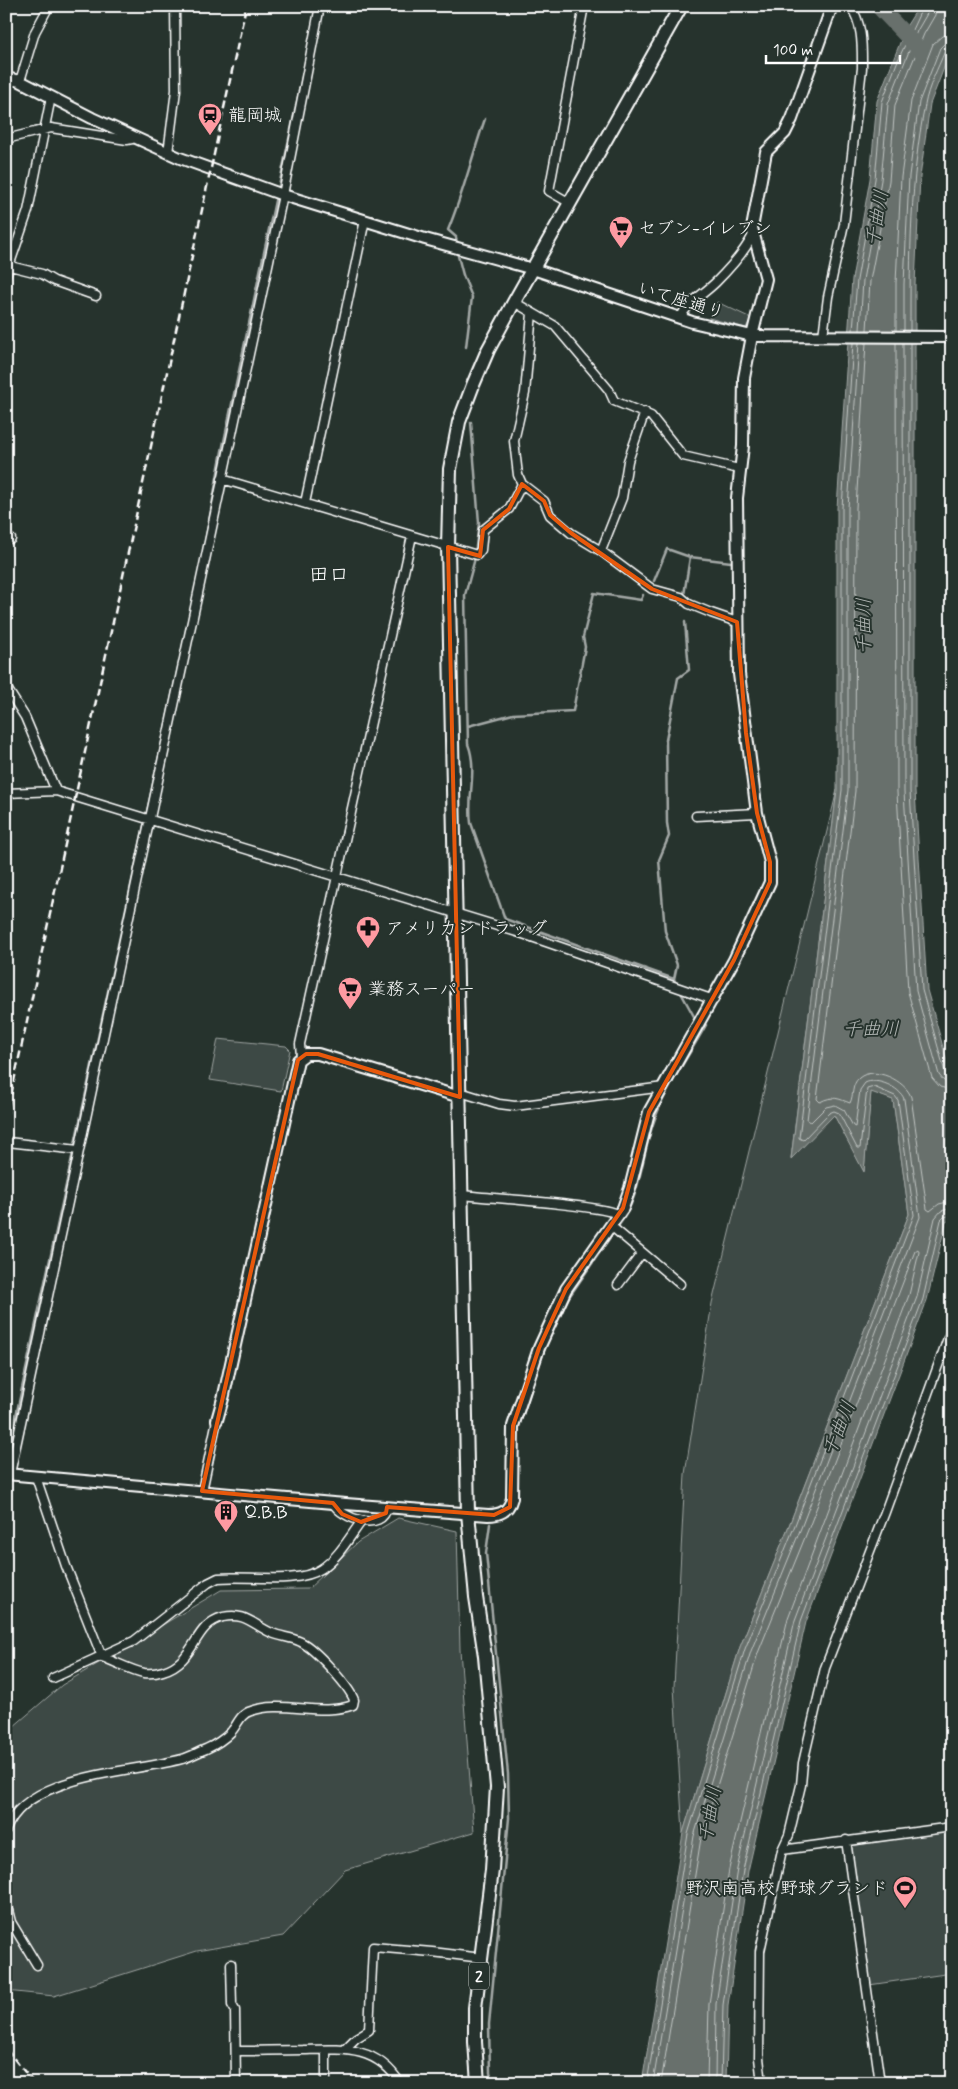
<svg xmlns="http://www.w3.org/2000/svg" width="958" height="2089" font-family="Mynerve,'Klee One',sans-serif">
<style>
.green{fill:#3e4944;stroke:#9ea4a2}
.water{fill:#67706c;stroke:#a4a9a7}
.lines{fill:none;stroke-linecap:round;stroke-linejoin:round}
.shore{stroke:#c2c6c4;stroke-width:1}
.stream{stroke:#a4a9a7;stroke-width:2.5}
.river{stroke:#67706c;stroke-width:16}
.minor-casing{stroke:#fff;stroke-width:11}
.tertiary-casing{stroke:#fff;stroke-width:14}
.primary-casing{stroke:#fff;stroke-width:16}
.minor{stroke:#26332d;stroke-width:8}
.tertiary{stroke:#26332d;stroke-width:10}
.primary{stroke:#26332d;stroke-width:12}
.rail{stroke:#fff;stroke-width:2.5;stroke-dasharray:8 4;stroke-linecap:butt}
.marked{fill:none;stroke:#e8590c;stroke-width:4;stroke-linejoin:round}
.labels{text-anchor:middle;stroke-width:4;stroke-linejoin:round;paint-order:stroke}
.shield{fill:#26332d;stroke:#bec2c0;stroke-width:1}
.shield-label{font-size:16px;font-weight:bold;fill:#fff}
.poi-label{font-size:18px;fill:#fff;stroke:#26332d;text-anchor:start}
.street-label{font-size:18px;fill:#fff;stroke:#26332d}
.water-label{font-size:19px;font-style:italic;fill:#b3b8b6;stroke:#26332d}
.quarter-label{font-size:20px;fill:#fff;stroke:#26332d}
</style>
<rect width="100%" height="100%" fill="#26332d"/>
<filter id="ink" filterUnits="userSpaceOnUse"><feTurbulence type="fractalNoise" baseFrequency=".02" numOctaves="2"/><feDisplacementMap in="SourceGraphic" scale="10" xChannelSelector="R" yChannelSelector="G"/><feConvolveMatrix kernelMatrix="1 2 1 2 8 2 1 2 1" color-interpolation-filters="sRGB"/></filter>
<g filter="url(#ink)">
<path class="green" d="M717,302L751,318L746,328L709,318Z
M837,790L791,1158L834,1115L864,1171L871,1091L893,1100L909,1214L790,1523L740,1647L683,1833L674,1687L685,1474L712,1303Z
M218,1039L286,1046L290,1050L281,1091L210,1080Z
M398,1518L457,1531L460,1650L474,1832L345,1870L283,1936L197,1951L54,1996L6,1991V1733L62,1685L221,1590L308,1589L358,1542Z
M952,1831V1973L869,1985L849,1846Z"/>
<path class="water" d="M919,6H952V47L930,104L920,177L915,284V791L927,990L952,1079V1219L946,1222L927,1300L806,1622L748,1871L728,2005L726,2083H642L683,1833L740,1647L790,1523L909,1214L893,1100L871,1092L864,1172L834,1115L791,1159L837,790V508L852,279L870,179L877,101L907,25Z"/>
<g class="lines">
<path class="shore" d="M853,330L857,280L875,179L882,102L898,60L923,6
M860,330L863,280L881,180L888,104L917,31L928,12L929,6
M867,330L870,281L889,181L895,105L924,34L935,15L936,6
M896,330V283L901,177L911,101L933,44L942,36L952,34
M904,331V284L909,176L919,102L940,48L945,43L952,41
M910,331C910,256 910,179 925,105C928,87 938,68 945,51L952,48
M866,343L856,508L855,791L817,1099L820,1102C833,1095 839,1099 850,1103C854,1095 851,1085 859,1078C874,1065 906,1081 911,1097L927,1209L930,1211L939,1204L952,1201
M896,343L897,792L908,992L932,1078L940,1087L952,1090
M903,343L904,792L916,991L939,1075L944,1081L952,1083
M910,343V791L922,990L945,1072L947,1075L952,1076
M647,2083L688,1834L745,1649L795,1525L914,1215L898,1100L895,1096L874,1087L867,1089L860,1148H857L839,1113L834,1111L829,1113L803,1140L799,1138L842,790V508L853,343
M653,2083L694,1836L751,1651L801,1528L920,1217L904,1099C900,1087 876,1077 865,1083L860,1090L855,1127L853,1126L844,1110L835,1105L826,1107L811,1122L807,1120L848,790V508L859,343
M661,2083L701,1838L758,1653L808,1530L915,1251L918,1249L919,1252L909,1295L788,1618L729,1869L709,2004L707,2083
M715,2083L716,2004L737,1869L795,1620L917,1297L935,1218L941,1211L952,1208
M721,2083L723,2005L743,1870L801,1621L923,1299L941,1220L944,1217L952,1215"/>
<path class="stream" d="M278,191L311,35
M457,245L456,237L448,230C463,194 472,156 485,119
M457,252L463,275L472,297L466,347
M471,422L479,523L474,562L465,595L468,744C478,770 467,796 471,823L505,919L674,979L677,986
M654,581L667,549L690,557
M684,595L690,557L731,562
M468,726L513,714L573,711L585,647L583,637L594,593L641,600L643,595
M674,979L677,965L665,931L659,860L669,836L667,823L666,740L678,678L689,670L685,622
M680,991L696,1020
M619,1225C641,1196 641,1158 653,1124C665,1088 688,1058 706,1025L704,1024
M518,1429L547,1342L569,1297L613,1233
M6,1462L203,553L222,451L276,196
M490,1524L486,1553L508,1774L509,1818L489,2024L490,2073L493,2083"/>
<path class="river" d="M878,6L920,50"/>
<defs>
<path id="minor" d="M20,81L35,32L49,6
M6,139L51,128L127,140L132,139L134,137
M168,153L176,90L175,6
M570,203L549,191L584,6
M10,266L42,274L54,281L96,296
M6,275L28,211L51,97
M514,302L555,326L609,390L614,401L651,416L683,456L739,469
M532,313L525,393L514,441L518,475L522,484L544,501L550,515L571,533L601,551L652,589L681,597L689,604L711,613L737,622
M680,318C688,302 704,294 716,282C730,268 744,253 753,235
M823,336L828,297L844,224L862,68C862,47 863,23 850,6
M222,479L477,555L481,550L483,530L509,509L522,484
M305,503L365,220
M6,537L11,539
M601,551L622,498L628,461L645,412
M6,687L25,717L56,791
M6,793L56,791L520,933L714,1000
M696,816L757,813
M301,1056L300,1044L412,536
M460,1092L499,1104L515,1106L664,1087
M8,1142L78,1150
M462,1195C487,1198 605,1205 619,1215
M611,1226L680,1284
M618,1285L642,1253
M10,1474L283,195L320,6
M202,1491L217,1420
M333,1503C342,1519 383,1533 387,1507
M53,1678L134,1641L208,1583L218,1578C246,1575 297,1585 321,1569C338,1558 349,1538 361,1522
M6,1830C27,1773 132,1773 182,1759C190,1757 198,1752 206,1749C215,1745 224,1739 231,1732C238,1724 240,1714 251,1711C284,1700 319,1717 353,1705L354,1700C349,1686 315,1649 301,1642C292,1637 281,1637 272,1633C253,1625 246,1612 223,1617C192,1625 197,1661 163,1671C157,1673 151,1674 144,1673C130,1670 116,1662 102,1657L66,1566L36,1477
M846,1840L880,2083
M782,1850L952,1827
M6,1902L11,1922L37,1965
M231,1964L232,2005L235,2010L236,2083
M345,2049L356,2038L369,2030L373,1947L432,1952L482,1958
M236,2051C258,2051 280,2050 303,2050C342,2049 376,2045 400,2083
M326,2083V2050
M762,2083L759,2058L760,1951L782,1850L789,1835L801,1785L803,1763L825,1668L885,1512L952,1327"/>
<path id="tertiary" d="M6,78L20,81L92,118L180,158L283,195L425,239L533,269L692,322L752,336L952,337
M217,1420L224,1395L298,1060L306,1054H318L460,1097
M6,1474L333,1503L488,1515C501,1515 509,1511 512,1498L513,1426L539,1348L566,1289L623,1208L630,1188L649,1112L734,960L770,882V862L757,813L739,674L737,498L743,446L744,378L752,336L766,279L752,228L766,152L785,133L792,119L832,6"/>
<path id="primary" d="M478,2083L475,2042V2008L492,1870L497,1787L485,1656L476,1597L468,1513L448,547L450,469L459,422L473,385L488,350L514,302L681,6"/>
</defs>
<use href="#minor" class="minor-casing"/>
<use href="#tertiary" class="tertiary-casing"/>
<use href="#primary" class="primary-casing"/>
<use href="#minor" class="minor"/>
<use href="#tertiary" class="tertiary"/>
<use href="#primary" class="primary"/>
<path class="rail" d="M6,1118L246,6
M6,2049L34,2083"/>
</g>
</g>
<path class="marked" d="M522,484L544,501L550,515L571,533L652,589L737,622L746,733L757,813L770,862V882L734,960L649,1112L623,1208L566,1289L539,1348L513,1426L510,1507L494,1515L387,1507L386,1513L361,1522L342,1514L333,1503L202,1491L298,1060L306,1054H318L460,1097L448,547L480,556L483,530L509,509Z"/>
<defs>
<symbol id="station-pin" viewBox="-11 -11 22 30"><path d="M0 17L-7.5 6A9.5 9.5 0 1 1 7.5 6Z" fill="#ff9aa2" stroke="#26332d"/><path d="M-3-6H3Q5-6 5-4V2Q5 4 3 4L4.5 6H3L1.5 4h-3L-3 6H-4.5L-3 4Q-5 4-5 2V-4Q-5-6-3-6ZM-3.5-4v3h7v-3ZM-3.5 1v1.5H-2V1ZM2 1v1.5H3.5V1Z" fill="#111"/></symbol>
<symbol id="supermarket-pin" viewBox="-11 -11 22 30"><path d="M0 17L-7.5 6A9.5 9.5 0 1 1 7.5 6Z" fill="#ff9aa2" stroke="#26332d"/><path d="M-6-5.5h2.5l.6 2H6L4.5 2H-2.5L-4.4-4H-6ZM-1.5 3.2a1.3 1.3 0 1 0 .1 0ZM3 3.2a1.3 1.3 0 1 0 .1 0Z" fill="#111"/></symbol>
<symbol id="pharmacy-pin" viewBox="-11 -11 22 30"><path d="M0 17L-7.5 6A9.5 9.5 0 1 1 7.5 6Z" fill="#ff9aa2" stroke="#26332d"/><path d="M-2-6h4v4h4v4h-4v4h-4v-4h-4v-4h4Z" fill="#111"/></symbol>
<symbol id="building-pin" viewBox="-11 -11 22 30"><path d="M0 17L-7.5 6A9.5 9.5 0 1 1 7.5 6Z" fill="#ff9aa2" stroke="#26332d"/><path d="M-4-6H4V6H1V3H-1V6H-4ZM-2.5-4.3h1.7v1.8h-1.7ZM.8-4.3h1.7v1.8H.8ZM-2.5-1h1.7V.8h-1.7ZM.8-1h1.7V.8H.8Z" fill="#111"/></symbol>
<symbol id="stadium-pin" viewBox="-11 -11 22 30"><path d="M0 17L-7.5 6A9.5 9.5 0 1 1 7.5 6Z" fill="#ff9aa2" stroke="#26332d"/><path d="M0-5a6.5 5 0 1 0 0 10a6.5 5 0 1 0 0-10ZM-3.5-1.8h7v3.6h-7Z" fill="#111"/></symbol>
</defs>
<g fill-rule="evenodd">
<use href="#station-pin" x="196" y="101" width="28" height="38"/>
<use href="#supermarket-pin" x="607" y="214" width="28" height="38"/>
<use href="#pharmacy-pin" x="354" y="914" width="28" height="38"/>
<use href="#supermarket-pin" x="336" y="975" width="28" height="38"/>
<use href="#building-pin" x="212" y="1498" width="28" height="38"/>
<use href="#stadium-pin" x="891" y="1874" width="28" height="38"/>
</g>
<g class="labels">
<rect class="shield" x="469" y="1962.5" width="20" height="27" rx="4"/>
<g class="shield-label">
<text x="479" y="1982">2</text>
</g>
<g class="poi-label">
<text x="228" y="121">龍岡城</text>
<text x="638" y="234">セブン-イレブン</text>
<text x="386" y="934">アメリカンドラッグ</text>
<text x="368" y="995">業務スーパー</text>
<text x="244" y="1518">Q.B.B</text>
<text x="888" y="1894" text-anchor="end">野沢南高校 野球グランド</text>
</g>
<g class="street-label">
<text transform="translate(681 300) rotate(17)" y="6">いて座通り</text>
</g>
<g class="water-label">
<text transform="translate(876 218) rotate(-80)" y="7">千曲川</text>
<text transform="translate(863 626) rotate(-90)" y="7">千曲川</text>
<text x="871" y="1035">千曲川</text>
<text transform="translate(838 1428) rotate(-68)" y="7">千曲川</text>
<text transform="translate(709 1814) rotate(-80)" y="7">千曲川</text>
</g>
<g class="quarter-label">
<text x="329" y="581">田口</text>
</g>
</g>
<rect width="958" height="2089" fill="none" stroke="#26332d" stroke-width="25"/>
<rect x="12" y="12" width="933" height="2064" fill="none" stroke="#fff" stroke-width="2" filter="url(#ink)"/>
<path d="M766 55v8h134v-8" fill="none" stroke="#ffffff" stroke-width="2.5"/>
<text x="773" y="55" font-size="15" fill="#ffffff" stroke="#26332d" stroke-width="4" paint-order="stroke">100 m</text>
</svg>
